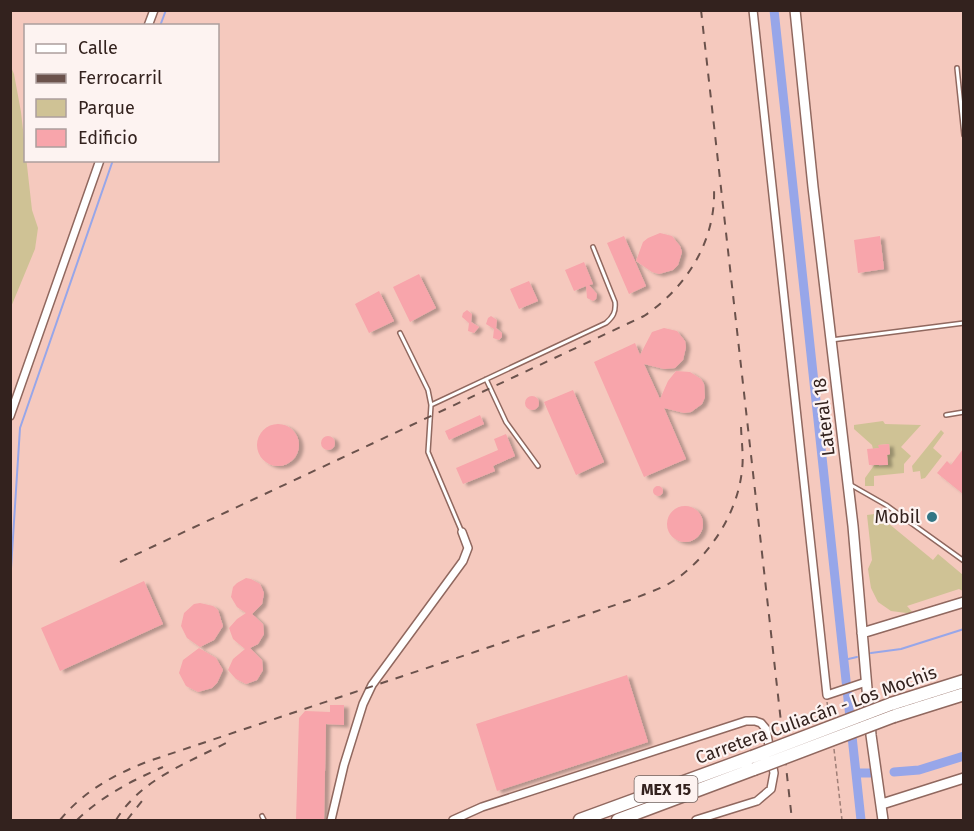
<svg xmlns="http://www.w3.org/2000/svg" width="974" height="831" font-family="'Fira Sans',sans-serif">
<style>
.green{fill:#cfc295}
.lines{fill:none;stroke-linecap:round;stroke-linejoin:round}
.stream{stroke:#97a6e9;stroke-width:2}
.canal{stroke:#97a6e9;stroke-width:9}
.building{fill:#f8a5ab;filter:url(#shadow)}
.lane-casing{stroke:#90685f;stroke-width:6}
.street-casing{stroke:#90685f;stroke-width:10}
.secondary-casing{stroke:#90685f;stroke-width:12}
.highway-casing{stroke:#90685f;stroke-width:15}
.path{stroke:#9f7f77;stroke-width:1.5;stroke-dasharray:4.5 3;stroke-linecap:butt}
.lane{stroke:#fff;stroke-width:3}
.street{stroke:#fff;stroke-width:7}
.secondary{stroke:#fff;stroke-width:9}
.highway{stroke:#fff;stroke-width:12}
.rail{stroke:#6b524c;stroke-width:2;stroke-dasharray:8 8;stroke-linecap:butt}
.highway-bridge-casing{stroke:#90685f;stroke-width:15;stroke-linecap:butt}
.highway-bridge{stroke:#fff;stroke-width:12}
.poi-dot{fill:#327685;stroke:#fdf3f1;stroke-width:2}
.labels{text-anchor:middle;stroke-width:4.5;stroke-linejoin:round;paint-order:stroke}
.shield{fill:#fdf3f1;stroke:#70615d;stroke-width:1.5}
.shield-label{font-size:16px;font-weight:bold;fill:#33221e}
.street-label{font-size:18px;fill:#33221e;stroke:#fdf3f1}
.poi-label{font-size:18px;fill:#33221e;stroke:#fdf3f1;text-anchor:end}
</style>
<defs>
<filter id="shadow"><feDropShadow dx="4.5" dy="2.5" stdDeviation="1.5" flood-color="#0004"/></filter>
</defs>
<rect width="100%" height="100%" fill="#f5c9be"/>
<path class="green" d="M11,67L14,74L21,112L32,210L38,228L35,249L11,307Z
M883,421L885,424L921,425L901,447L911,456L904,464V473L874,476V486H865V478L875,464H879V466L888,465L887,455L890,454L889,444L879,445V448L873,449L872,445L854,429V425Z
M941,430L944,433L933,448L942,456L925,478L921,479L920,471L913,472L912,466Z
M889,512L893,516L888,523L933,560L938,554L963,575V591L959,589L907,606L914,614L891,611L878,602L871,588L868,569L872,560L867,515Z"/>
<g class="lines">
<path class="stream" d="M160,26L166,10
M10,584L20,428L113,160
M871,653L901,649L964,629
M844,660L857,657"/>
<path class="canal" d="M774,10L861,820
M894,772L919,770L964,756
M857,773H872"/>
</g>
<path class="building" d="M660,233L672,236L680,246L682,252L678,265L673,270L659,274L652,272L636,261L643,242L648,238Z
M624,236L646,286L629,294L607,243Z
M880,236L884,269L858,273L854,240Z
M584,262L593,284L589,285L597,294L596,299L593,301L587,298L586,286L574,291L565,270Z
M419,274L436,308L410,322L393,287Z
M529,281L538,301L519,309L510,289Z
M379,291L394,321L369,333L355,304Z
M467,310L472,314L471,322L479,327L474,333L468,331L469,323L462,317L463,313Z
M491,316L497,320L496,328L502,333V337L499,340L493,338L494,329L486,324L488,318Z
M664,328L677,331L685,341L686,347L683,360L675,368L664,369L644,364L660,399L668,381L676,371L690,372L701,379L704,384L705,397L702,404L691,412L684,413L664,408L686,459L644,477L594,362L635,343L640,355L652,332Z
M573,390L604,462L576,475L544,402Z
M525 403a7 7 0 1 1 14 0a7 7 0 1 1-14 0Z
M480,415L484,424L449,440L445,431Z
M257 445a21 21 0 1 1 42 0a21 21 0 1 1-42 0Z
M506,434L515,456L493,466L495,471L463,484L456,468L498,450L494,439Z
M321 443a7 7 0 1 1 14 0a7 7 0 1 1-14 0Z
M889,444L890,454L887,455L888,465H869L867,449L879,448L878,445Z
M963,449V494L937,473L947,461L951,465Z
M653 491a5 5 0 1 1 10 0a5 5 0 1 1-10 0Z
M667 524a18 18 0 1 1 36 0a18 18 0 1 1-36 0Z
M246,578L251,579L260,584L264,593L262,604L252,614L263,624L264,634L258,644L250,648L262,660L263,670L257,680L246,684L236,679L228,670L233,659L245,649L233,639L229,628L237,619L246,613L237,607L231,597L233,587L237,583Z
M144,581L163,624L60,671L41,628Z
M200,603L213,606L218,610L223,626L214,640L200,647L187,638L181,626L184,613L194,604Z
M199,648L216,658L223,670L217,683L212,688L198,692L186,686L179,673L183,660Z
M627,675L648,742L497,791L476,724Z
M330,705H344V725L326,724L324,820H296L299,718L305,711L330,712Z"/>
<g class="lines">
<defs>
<path id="lane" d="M957,68L964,135
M400,333L428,390L431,405L428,452L461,530
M831,340L964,323
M486,379L506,422L538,466
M431,405L606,323C613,317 616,312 615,302L593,247
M946,415L964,412
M851,485L886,505L964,561
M262,816L264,820"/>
<path id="street" d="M753,10L827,695L866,682
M148,26L154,10
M10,416L100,160
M331,820L344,765L363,704L372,685L463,561L468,548L462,532
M453,820L482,807L746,721H755L761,723L766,729L774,773L771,789L757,801L696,820"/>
<path id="secondary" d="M795,10L813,187L853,526L871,735L883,820
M862,633L964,602
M882,804L964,778"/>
<path id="highway" d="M891,704L964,681
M894,716L964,694
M580,820L752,757
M618,820L754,769"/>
</defs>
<use href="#lane" class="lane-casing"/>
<use href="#street" class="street-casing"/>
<use href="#secondary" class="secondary-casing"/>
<use href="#highway" class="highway-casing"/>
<path class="path" d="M827,702L829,715
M834,749L842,820"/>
<use href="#lane" class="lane"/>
<use href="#street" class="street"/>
<use href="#secondary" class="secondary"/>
<use href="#highway" class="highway"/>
<path class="rail" d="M701,10L792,820
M120,562L644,316C686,288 716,241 714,189
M60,820C84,791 113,775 149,761L633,599C650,592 669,586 683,574C714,549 738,510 742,470C744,455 741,439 741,424
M77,820C102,796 131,781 163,767
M116,820C142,778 188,763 230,741
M127,820L142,801"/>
<defs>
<path id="highway-bridge" d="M752,757L891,704
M754,769L894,716"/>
</defs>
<use href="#highway-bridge" class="highway-bridge-casing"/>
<use href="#highway-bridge" class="highway-bridge"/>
</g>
<circle class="poi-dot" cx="932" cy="517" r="6"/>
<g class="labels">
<rect class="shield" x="634.5" y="776" width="63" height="26" rx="4.5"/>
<g class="shield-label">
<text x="666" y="795">MEX 15</text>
</g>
<g class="street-label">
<text transform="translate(824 417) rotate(-97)" y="6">Lateral 18</text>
<text transform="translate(816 715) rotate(-20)" y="6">Carretera Culiacán - Los Mochis</text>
</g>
<g class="poi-label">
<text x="920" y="523">Mobil</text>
</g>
</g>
<rect width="974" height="831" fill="none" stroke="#33221e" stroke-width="24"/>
<rect x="24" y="24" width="195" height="138" fill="#fdf3f1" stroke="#ac9f9d" stroke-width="1.5"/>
<rect x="36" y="44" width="30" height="9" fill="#ffffff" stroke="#ac9f9d" stroke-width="1.5"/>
<text x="78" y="54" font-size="18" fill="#33221e">Calle</text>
<rect x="36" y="74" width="30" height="9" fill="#6b524c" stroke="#ac9f9d" stroke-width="1.5"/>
<text x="78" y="84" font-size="18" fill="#33221e">Ferrocarril</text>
<rect x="36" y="99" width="30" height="18" fill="#cfc295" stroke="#ac9f9d" stroke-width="1.5"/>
<text x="78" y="114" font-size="18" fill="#33221e">Parque</text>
<rect x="36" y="129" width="30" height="18" fill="#f8a5ab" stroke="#ac9f9d" stroke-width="1.5"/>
<text x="78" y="144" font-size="18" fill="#33221e">Edificio</text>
</svg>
